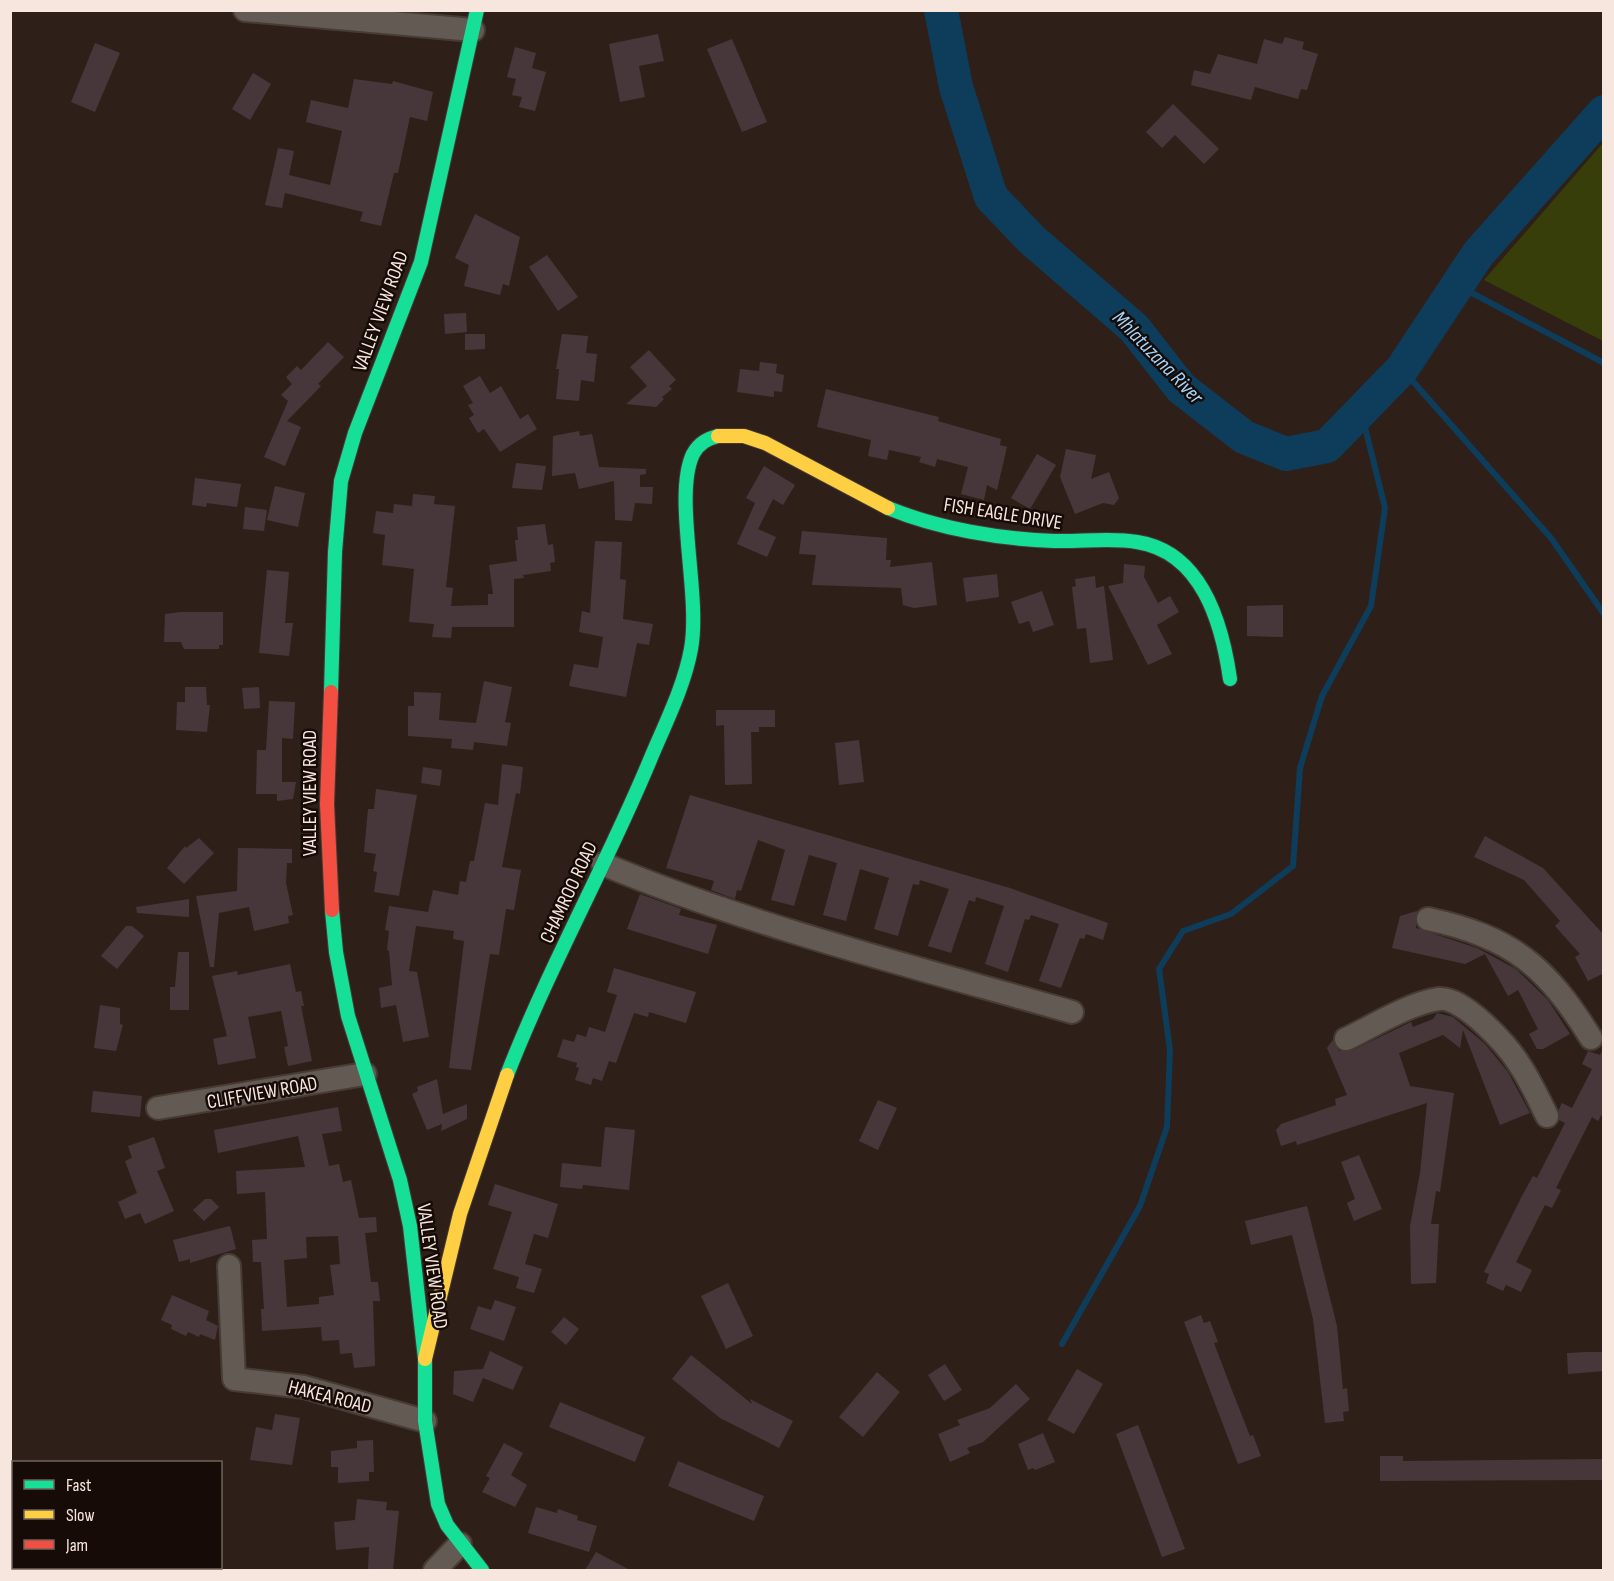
<svg xmlns="http://www.w3.org/2000/svg" width="1614" height="1581" font-family="'Sofia Sans Condensed',sans-serif">
<style>
.green{fill:#383e0a}
.lines{fill:none;stroke-linecap:round;stroke-linejoin:round}
.stream{stroke:#0e3c5b;stroke-width:6}
.river{stroke:#0e3c5b;stroke-width:34}
.building{fill:#47373b;fill-rule:evenodd}
.street-casing{stroke:#463b35;stroke-width:26}
.fast-casing{stroke:#463b35;stroke-width:16}
.slow-casing{stroke:#463b35;stroke-width:16}
.jam-casing{stroke:#463b35;stroke-width:16}
.street{stroke:#645a54;stroke-width:22}
.fast{stroke:#16e098;stroke-width:14}
.slow{stroke:#ffcf43;stroke-width:14}
.jam{stroke:#f24e42;stroke-width:14}
.labels{text-anchor:middle;stroke-width:5;stroke-linejoin:round;paint-order:stroke}
.street-label{font-size:20px;fill:#f7e6dd;stroke:#160b06}
.water-label{font-size:21px;font-style:italic;fill:#a2d4fd;stroke:#160b06}
</style>
<rect width="100%" height="100%" fill="#2e2018"/>
<path class="green" d="M1603,143V341L1484,280Z"/>
<g class="lines">
<path class="stream" d="M1457,285L1604,363
M1402,369L1551,538L1604,614
M1062,1344L1140,1206L1167,1127L1170,1050L1159,969L1183,931L1231,914L1293,866L1300,768L1322,696L1371,606L1385,508L1361,411"/>
<path class="river" d="M941,10L956,87L991,197L1031,239L1134,328L1181,388L1244,437L1286,454L1327,446L1402,369L1478,254L1604,112"/>
</g>
<path class="building" d="M658,34L664,61L639,66L645,97L620,102L609,44Z
M1285,37L1304,42L1302,49L1318,54L1307,90L1301,89L1298,99L1255,87L1251,100L1191,85L1194,70L1210,74L1218,54L1257,64L1264,39L1282,44Z
M732,39L767,122L742,132L707,49Z
M95,43L120,53L95,112L71,102Z
M515,47L536,53L532,68L546,72L535,111L519,107L522,97L512,95L516,79L507,77Z
M253,73L271,84L250,120L232,109Z
M354,79L392,84L393,81L433,92L427,121L410,117L398,173H394L381,226L360,221L363,212L285,193L282,208L265,205L278,148L294,151L289,175L330,185L342,131L306,122L311,100L348,108Z
M1173,104L1219,149L1204,164L1175,135L1162,148L1146,132Z
M475,214L520,237L509,286L503,284L500,295L464,286L469,265L455,258Z
M547,255L578,297L558,311L529,267Z
M466,313L467,332L445,334L444,314Z
M465,334H485V349L465,350Z
M562,334L588,336L586,353L597,354L594,382L581,380L579,401L556,399L559,369H556Z
M328,342L344,357L318,384L321,386L287,421L301,427L285,466L264,457L288,401L281,395L292,384L286,377L297,366L301,370Z
M649,350L676,380L669,386L672,389L662,397L664,399L656,407L626,404L647,386L630,367Z
M760,362L777,364L776,373L784,375L782,392L774,391V397L737,392L740,369L759,371Z
M480,376L490,393L501,386L520,419L528,414L537,429L500,452L484,429L478,433L469,418L474,415L468,405L473,403L463,386Z
M826,389L939,417L938,421L1001,439L1000,445L1007,447L997,490L987,485L984,500L961,494L968,467L937,459L935,467L919,462L921,457L889,450L887,460L868,456L871,440L817,427Z
M579,431L580,436L592,434L599,467L646,469V474L640,475V487H653L652,504L635,503L632,521L615,520L614,481L579,489L575,473L552,476L553,436Z
M1066,449L1096,455L1091,479L1109,472L1119,498L1114,505L1103,503L1075,514L1060,477Z
M1037,454L1056,465L1030,509L1011,498Z
M516,463L546,466L542,490L512,488Z
M764,466L795,485L783,505L773,499L758,529L776,537L767,557L737,544L755,503L746,498Z
M195,478L241,484L237,507L207,503L206,507L192,505Z
M275,486L305,493L298,527L267,520Z
M413,494L435,496L434,504L455,506L446,587L453,588L451,606L488,605V594H493L489,565L517,561L515,540H518L517,527L545,524L548,545L553,544L555,562L550,563L551,571L523,575L524,578L514,579V627H452L451,638L432,637L434,624L409,622L414,569L382,565L385,535L373,533L376,511L393,513L394,504L412,506Z
M245,507L267,510L264,531L243,529Z
M802,531L887,538L886,560H891L890,567L932,562L937,605L914,608L903,605L901,588L812,585L816,555L799,554Z
M595,541L622,542L620,579L626,580L623,619L653,624L649,645L637,643L626,697L569,686L574,664L598,668L603,637L579,632L582,611L590,613Z
M1124,564L1145,566L1144,577L1158,603L1170,596L1179,612L1157,625L1172,654L1148,665L1108,586L1123,583Z
M267,570L289,572L285,623H293L289,656L259,653Z
M997,574L999,597L966,602L963,578Z
M1095,576L1096,588L1104,586L1113,660L1090,663L1086,628L1077,629L1072,587L1076,586L1075,579Z
M1042,591L1054,625L1033,632L1029,621L1019,624L1011,602Z
M1283,605V637L1247,636V606Z
M181,612H223V645H219V649H184L181,642H164L165,614Z
M484,681L512,687L505,722L511,723L507,746L474,742L473,750L451,748L452,739L408,736V706H414V692L441,693L439,720L476,723Z
M185,687H206L207,705H210L207,732L176,730L177,702H185Z
M259,687L260,708L244,709L242,688Z
M269,701L295,702L293,739L282,738V782H296L293,799L277,801V794H256L257,750H266Z
M716,710H775V727H759V732H751L752,784L725,785L724,725L716,726Z
M859,740L864,782L839,785L835,743Z
M502,764L523,767L520,794L516,793L502,867L521,870L514,910L506,909L499,955L490,954L471,1070L449,1068L464,941L453,939L454,931L416,926L409,971L417,972L429,1037L403,1042L396,1005L381,1008L379,988L392,985L389,951L387,950L389,931L385,930L389,906L428,912L433,890L458,895L460,881L466,882L470,861H474L485,803L498,805Z
M423,767L442,770L440,786L421,783Z
M376,789L417,795L399,896L374,892L377,872L373,871L376,854L364,852L368,809H374Z
M690,795L1010,888L1108,923L1103,940L1086,934L1084,939L1080,938L1061,988L1039,981L1059,924L1031,915L1029,920L1025,919L1008,972L985,964L1004,906L976,897L975,902L969,900L951,953L928,946L949,889L920,880L919,885L913,884L898,936L874,929L889,878L860,869L846,921L823,915L837,863L809,855L794,906L771,900L785,850L758,840L741,891L737,890L735,899L711,890L714,881L666,868Z
M1485,836L1543,868L1604,935V973L1588,981L1575,957L1580,954L1555,926L1560,921L1524,880L1474,857Z
M199,838L214,853L184,884L167,868L185,846L186,848Z
M238,848L292,849V863H287L286,883L293,915L288,916L289,923L254,931L249,907L219,913L214,967H210L196,896L237,891Z
M640,894L681,909L679,915L717,925L708,954L627,929Z
M189,899V917L137,913L136,907Z
M1417,911L1416,928L1477,948L1516,969L1548,1000L1570,1034L1543,1049H1537L1529,1034L1538,1029L1518,990L1508,996L1485,954L1465,964L1392,948L1400,916Z
M126,926H132L144,936L117,969L101,956Z
M178,952H189V1010H170V987H175Z
M290,964L296,992L301,991L304,1006H301L312,1061L288,1066L284,1047L288,1046L281,1011L248,1017L256,1058L218,1065L213,1039L227,1036L212,976L237,971L238,975Z
M614,968L696,992L686,1023L649,1012L648,1017L634,1013L616,1063L609,1061L602,1081L593,1078L591,1085L575,1080L579,1068L576,1067L577,1063L557,1057L563,1039L574,1042L577,1034L586,1037L589,1027L605,1032L617,995L607,992Z
M100,1005L120,1008V1024L123,1025L116,1051L94,1048Z
M1437,1013L1453,1017L1485,1044L1508,1072L1530,1113L1500,1125L1463,1030L1460,1048L1443,1035L1399,1053L1410,1086L1454,1093L1440,1192L1436,1191L1431,1224H1439L1436,1283L1411,1284L1410,1226L1420,1173L1427,1103L1297,1145L1296,1141L1281,1146L1276,1130L1281,1124L1336,1105L1335,1099L1347,1095L1327,1048L1333,1040L1339,1051H1351L1411,1022L1413,1027L1433,1019Z
M1604,1048V1111L1598,1121L1592,1117L1556,1188L1561,1190L1552,1208L1545,1205L1516,1262L1532,1270L1521,1292L1506,1285L1503,1291L1486,1283L1489,1274L1484,1272L1522,1196L1533,1176L1537,1178L1565,1123L1559,1120V1109L1562,1103L1572,1108L1592,1069L1582,1064L1588,1051L1600,1055Z
M437,1079L443,1114L467,1104V1119L441,1131L442,1124L427,1130L412,1094L418,1091L417,1087Z
M93,1091L142,1096L140,1117L91,1112Z
M878,1100L897,1108L878,1150L859,1141Z
M338,1107L342,1131L322,1134L329,1166L339,1164L343,1182L351,1180L359,1218L376,1217L377,1232L365,1233L371,1282H378L380,1301H373L375,1366L354,1368L352,1353L340,1354L339,1340L322,1341L321,1327L262,1331L261,1309H264L261,1262H253L252,1240L267,1239L265,1192L237,1194L236,1171L305,1167L298,1136L218,1153L214,1130ZM338,1236L340,1264L330,1265L334,1295L319,1297V1304L287,1307L284,1260L307,1258L306,1237Z
M605,1127L635,1130L629,1190L583,1185L582,1189L560,1187L562,1163L601,1167Z
M154,1137L165,1168L157,1171L174,1211L145,1224L140,1213L125,1219L118,1202L137,1193L125,1161L132,1158L128,1146Z
M1359,1155L1382,1209L1354,1221L1347,1203L1355,1199L1341,1162Z
M495,1184L558,1204L548,1238L534,1234L525,1264L542,1269L534,1293L516,1288L519,1277L493,1269L512,1212L488,1205Z
M205,1199H211L219,1207L204,1221L193,1210Z
M1307,1206L1337,1326L1343,1389L1347,1388L1349,1411L1343,1412L1344,1421L1325,1423L1313,1319L1292,1235L1251,1245L1245,1221Z
M230,1226L236,1249L190,1263V1259L179,1262L173,1240Z
M728,1283L753,1336L726,1349L701,1296Z
M172,1295L209,1311L206,1320L218,1326L215,1340L200,1334L199,1337L188,1332L186,1336L171,1329L172,1325L161,1320Z
M495,1300L516,1307L504,1341L470,1329L478,1306L491,1310Z
M1201,1315L1204,1323L1210,1321L1218,1342L1214,1343L1228,1380L1250,1436L1253,1435L1261,1456L1238,1464L1184,1322Z
M564,1317L579,1329L566,1345L551,1332Z
M490,1351L523,1367L513,1390L483,1378L473,1402L453,1394L454,1371L483,1369Z
M1587,1352H1604V1371L1568,1374L1567,1353Z
M691,1355L752,1404L750,1399L793,1421L779,1448L720,1418L672,1379Z
M945,1364L962,1390L944,1401L928,1375Z
M1077,1369L1103,1384L1074,1434L1047,1420Z
M877,1372L900,1392L863,1437L839,1417Z
M1016,1384L1030,1399L983,1442L967,1448L970,1453L950,1462L938,1434L960,1425L957,1420L990,1408Z
M560,1402L645,1437L635,1462L549,1427Z
M275,1414L300,1418L292,1465L250,1460L256,1427L272,1430Z
M1138,1425L1185,1549L1162,1557L1116,1434Z
M1043,1433L1055,1462L1035,1470L1033,1468L1028,1470L1018,1444Z
M373,1440L374,1472H369V1481L338,1483V1467H331V1451L357,1448V1441Z
M504,1443L523,1453L511,1475L527,1485L515,1507L482,1492L490,1478L486,1476Z
M1380,1456H1403V1461L1604,1459V1480L1380,1481Z
M678,1461L764,1496L754,1521L668,1486Z
M357,1499L387,1502L386,1510L399,1511L393,1570H368L369,1547L336,1550L334,1522L355,1520Z
M536,1507L557,1513L558,1509L578,1516L577,1520L597,1526L589,1552L528,1533Z
M596,1552L630,1570H585Z"/>
<g class="lines">
<defs>
<path id="street" d="M245,10L473,30
M603,864C754,927 915,967 1072,1012
M1428,919C1512,937 1546,966 1591,1038
M1346,1039C1373,1026 1410,1003 1439,999C1463,996 1507,1045 1519,1064C1530,1080 1538,1098 1547,1116
M158,1108L365,1074
M229,1266L234,1379L304,1387L425,1421
M435,1570L460,1544"/>
<path id="fast" d="M888,508C939,529 1000,539 1054,541C1081,542 1110,537 1137,542C1202,552 1222,623 1230,679
M331,692L335,552L341,481L355,433L421,262L477,10
M332,910L336,952L348,1016L400,1180L410,1226L425,1359V1421L438,1504L447,1525L482,1570
M507,1075C549,967 606,866 650,760C665,724 684,687 691,649C701,595 673,496 693,454C699,443 707,439 718,436"/>
<path id="slow" d="M718,436H744L765,443L888,508
M425,1359L460,1214L507,1075"/>
<path id="jam" d="M331,692L327,804L332,910"/>
</defs>
<use href="#street" class="street-casing"/>
<use href="#fast" class="fast-casing"/>
<use href="#slow" class="slow-casing"/>
<use href="#jam" class="jam-casing"/>
<use href="#street" class="street"/>
<use href="#fast" class="fast"/>
<use href="#slow" class="slow"/>
<use href="#jam" class="jam"/>
</g>
<g class="labels">
<g class="street-label">
<text transform="translate(380 311) rotate(-70)" y="7">VALLEY VIEW ROAD</text>
<text transform="translate(1003 513) rotate(9)" y="7">FISH EAGLE DRIVE</text>
<text transform="translate(309 793) rotate(-90)" y="7">VALLEY VIEW ROAD</text>
<text transform="translate(568 892) rotate(-65)" y="7">CHAMROO ROAD</text>
<text transform="translate(262 1092) rotate(-10)" y="7">CLIFFVIEW ROAD</text>
<text transform="translate(433 1266) rotate(82)" y="7">VALLEY VIEW ROAD</text>
<text transform="translate(330 1396) rotate(14)" y="7">HAKEA ROAD</text>
</g>
<g class="water-label">
<text transform="translate(1158 357) rotate(46)" y="7">Mhlatuzana River</text>
</g>
</g>
<rect width="1614" height="1581" fill="none" stroke="#f7e6dd" stroke-width="24"/>
<rect x="12" y="1461" width="210" height="108" fill="#160b06" stroke="#70635c" stroke-width="1.5"/>
<rect x="24" y="1480" width="30" height="9" fill="#16e098" stroke="#70635c" stroke-width="1.5"/>
<text x="66" y="1491" font-size="18" fill="#f7e6dd">Fast</text>
<rect x="24" y="1510" width="30" height="9" fill="#ffcf43" stroke="#70635c" stroke-width="1.5"/>
<text x="66" y="1521" font-size="18" fill="#f7e6dd">Slow</text>
<rect x="24" y="1540" width="30" height="9" fill="#f24e42" stroke="#70635c" stroke-width="1.5"/>
<text x="66" y="1551" font-size="18" fill="#f7e6dd">Jam</text>
</svg>
